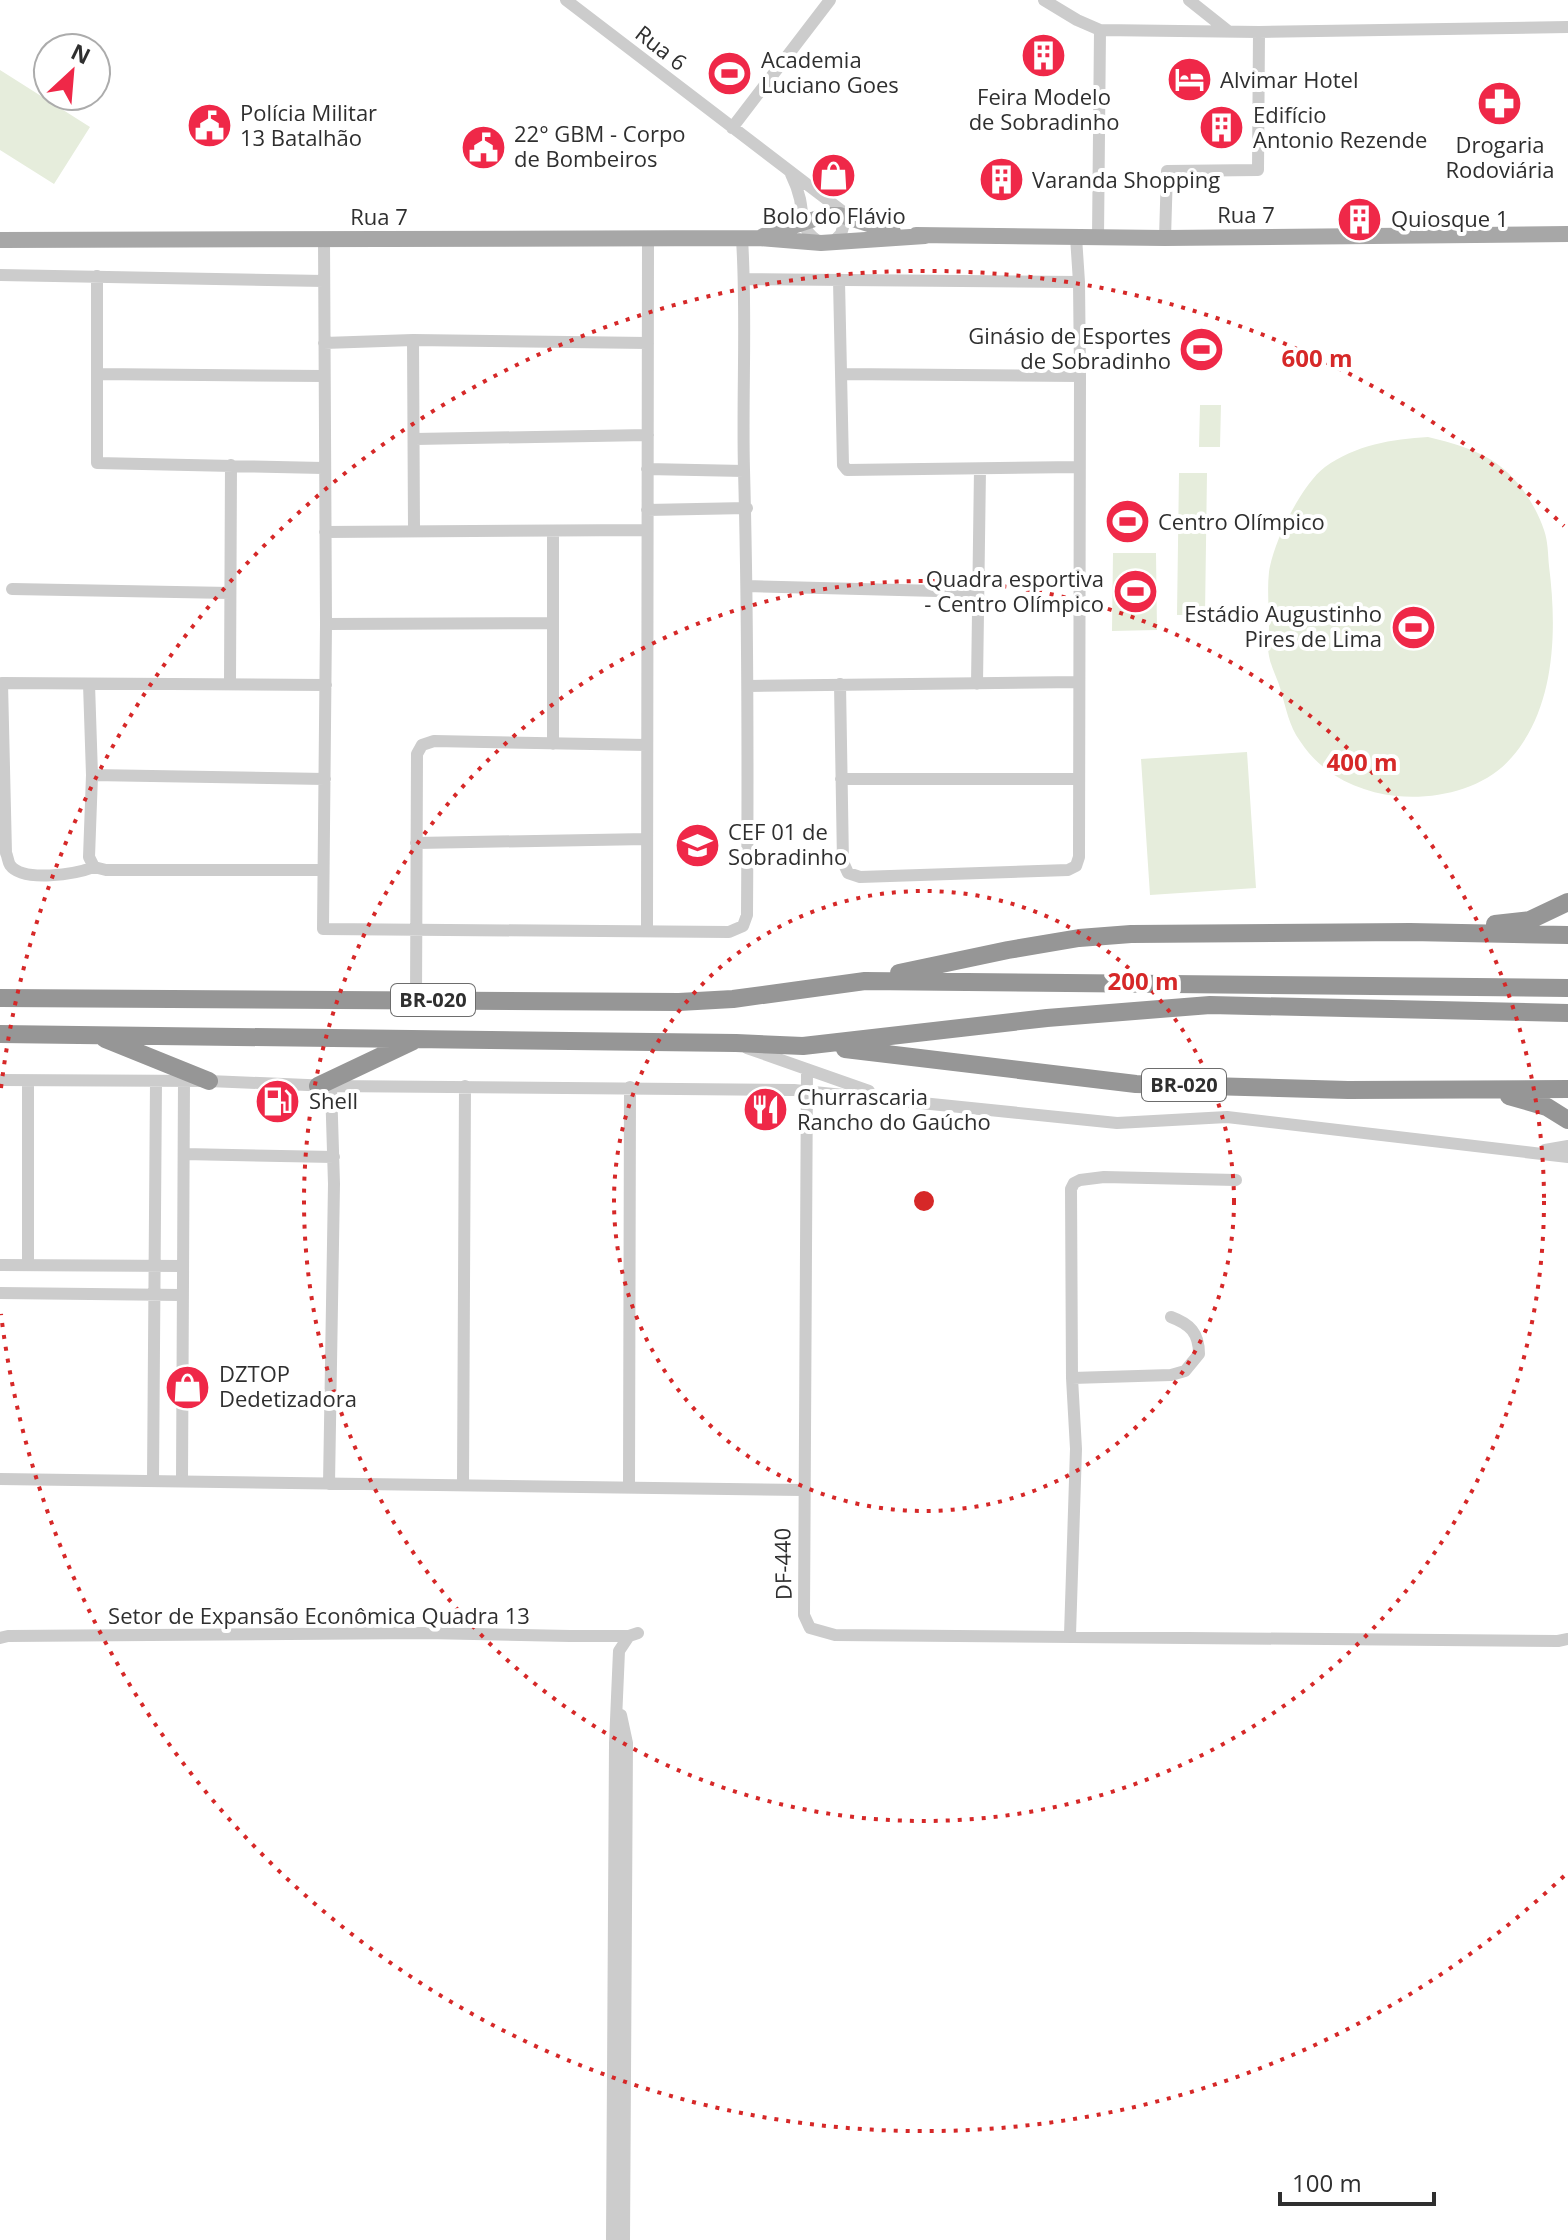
<svg xmlns="http://www.w3.org/2000/svg" width="1568" height="2240" font-family="'Open Sans',sans-serif">
<style>
.green{fill:#e6eddc}
.lines{fill:none;stroke-linecap:round;stroke-linejoin:round}
.minor{stroke:#ccc;stroke-width:12}
.major{stroke:#a7a7a7;stroke-width:16}
.highway{stroke:#969696;stroke-width:18}
.ring{fill:none;stroke:#d62828;stroke-width:4;stroke-dasharray:4 8}
.labels{text-anchor:middle;stroke-width:8;stroke-linejoin:round;paint-order:stroke}
.shield{fill:#fff;stroke:#6d6d6d;stroke-width:2}
.shield-label{font-size:20px;font-weight:bold;fill:#2f2f2f}
.street-label{font-size:22px;fill:#2f2f2f;stroke:#fff}
.poi-label{font-size:22px;fill:#2f2f2f;stroke:#fff;text-anchor:start}
.centre{fill:#d62828;stroke:#fff;stroke-width:4}
.ring-label{font-size:24px;text-anchor:middle;font-weight:bold;fill:#d62828;stroke:#fff;stroke-width:8;stroke-linejoin:round;paint-order:stroke}
</style>
<rect width="100%" height="100%" fill="#fff"/>
<path class="green" d="M0,70L90,127L54,184L0,150Z
M1200,405H1221L1220,447H1199Z
M1428,437C1460,445 1491,453 1514,479C1527,493 1538,512 1544,530C1548,541 1548,555 1549,566C1557,629 1556,706 1512,757C1485,789 1437,800 1396,796C1358,792 1321,774 1300,741C1289,726 1286,708 1281,691C1278,679 1271,668 1269,656C1267,647 1269,636 1269,626C1269,608 1267,589 1269,572C1273,543 1301,485 1325,467C1356,445 1392,439 1428,437Z
M1179,473H1207L1205,615H1177Z
M1113,553H1156L1157,630L1112,631Z
M1247,752L1256,888L1150,895L1141,759Z"/>
<g class="lines">
<path class="minor" d="M566,0L842,211L846,217L841,234L833,242
M1044,0L1077,20L1100,30L1259,32L1568,27
M1189,0L1228,31
M732,128L830,0
M791,174C795,182 798,190 800,199C804,219 800,231 821,243
M1098,237L1100,30
M1165,238L1167,171L1258,170L1259,32
M324,239L326,624L323,929L729,932L743,926L747,915C748,766 748,618 744,470C742,393 747,316 742,239
M0,275L324,281
M97,276V463L323,468
M744,279L1079,282
M839,281L843,465L847,470L1078,467
M413,340L414,529
M324,343L413,340L648,343
M97,374L324,376
M842,374L1080,376
M415,439L648,435
M647,469L744,471
M647,510L747,508
M325,532L647,530
M747,586L977,592
M12,589L230,593
M326,624L553,623
M89,684L92,775L89,857L94,867
M230,684L231,465
M840,684L843,862L848,873L860,877L1068,870L1076,866L1079,857L1080,376L1079,282L1076,237
M977,684L980,469
M749,686L1078,682
M553,744V531
M92,775L325,779
M841,779H1079
M416,843L647,839
M94,867C76,874 23,883 10,865C8,862 8,857 6,853L2,683L326,685
M94,867L106,870H323
M647,931L648,239
M416,1000L417,754L422,745L434,741L647,745
M747,1048L869,1091
M807,1069L804,1615L810,1628L835,1635L1558,1641L1568,1639
M0,1080L209,1081L331,1086L794,1090L1117,1123L1227,1117L1568,1157
M28,1081V1265
M1545,1150L1568,1146
M184,1154L334,1157
M0,1265L182,1266
M0,1293L181,1295
M1072,1378L1171,1375L1185,1371L1199,1354C1199,1333 1190,1324 1171,1317
M0,1479L803,1490
M153,1480L156,1081
M182,1480L184,1081
M463,1483L465,1086
M329,1484L334,1184L331,1086
M629,1486L630,1087
M1070,1635L1076,1449L1072,1378L1071,1189L1074,1183L1080,1180L1104,1177L1236,1180
M0,1638L8,1636L426,1633L570,1636H629L638,1633
M621,1715L627,1743L624,2240
M612,2240L615,1743L619,1651L629,1636"/>
<path class="major" d="M916,235L1165,238L1568,234
M763,236L827,215H840L893,232
M0,240L758,238L821,243L925,236"/>
<path class="highway" d="M1495,924L1530,920L1568,902
M899,973L1008,950L1079,938L1131,934L1410,932L1568,935
M0,998L679,1002L733,999L865,981L1568,988
M0,1034L736,1043L803,1046L1047,1018L1210,1005L1568,1013
M105,1039L209,1081
M845,1049L1136,1084L1348,1090L1568,1089
M318,1086L413,1041
M1509,1096L1547,1107L1568,1120"/>
</g>
<g class="ring">
<circle cx="924" cy="1201" r="310"/>
<circle cx="924" cy="1201" r="620"/>
<path d="M1564 1876A930 930 0 0 1 1 1314M1 1088A930 930 0 0 1 1564 526"/>
</g>
<defs>
<symbol id="building-disc" viewBox="-11 -11 22 22"><circle r="9.5" fill="#ef2848" stroke="#fff"/><path d="M-4-6H4V6H1V3H-1V6H-4ZM-2.5-4.3h1.7v1.8h-1.7ZM.8-4.3h1.7v1.8H.8ZM-2.5-1h1.7V.8h-1.7ZM.8-1h1.7V.8H.8Z" fill="#fff"/></symbol>
<symbol id="stadium-disc" viewBox="-11 -11 22 22"><circle r="9.5" fill="#ef2848" stroke="#fff"/><path d="M0-5a6.5 5 0 1 0 0 10a6.5 5 0 1 0 0-10ZM-3.5-1.8h7v3.6h-7Z" fill="#fff"/></symbol>
<symbol id="hotel-disc" viewBox="-11 -11 22 22"><circle r="9.5" fill="#ef2848" stroke="#fff"/><path d="M-6-4.5h1.5V1H6V5H4.5V3h-9V5H-6ZM-4 0a1.8 1.8 0 1 1 3.6 0ZM.5 0V-2.5h3Q6-2.5 6 0Z" fill="#fff"/></symbol>
<symbol id="pharmacy-disc" viewBox="-11 -11 22 22"><circle r="9.5" fill="#ef2848" stroke="#fff"/><path d="M-2-6h4v4h4v4h-4v4h-4v-4h-4v-4h4Z" fill="#fff"/></symbol>
<symbol id="civic-disc" viewBox="-11 -11 22 22"><circle r="9.5" fill="#ef2848" stroke="#fff"/><path d="M-.6-6.5H3V-4.5H.6V-3L4-1V1h2V6H-6V1h2V-1L-.6-3ZM-1.2 2.5V6h2.4V2.5Z" fill="#fff"/></symbol>
<symbol id="shop-disc" viewBox="-11 -11 22 22"><circle r="9.5" fill="#ef2848" stroke="#fff"/><path d="M-5-2.5h2.3a2.7 3.5 0 0 1 5.4 0H5L5.5 6h-11ZM-1.5-2.5h3a1.5 2.3 0 0 0-3 0Z" fill="#fff"/></symbol>
<symbol id="school-disc" viewBox="-11 -11 22 22"><circle r="9.5" fill="#ef2848" stroke="#fff"/><path d="M0-5L7-2L0 1L-7-2ZM-4 1L0 2.5L4 1V4Q0 6-4 4Z" fill="#fff"/></symbol>
<symbol id="fuel-disc" viewBox="-11 -11 22 22"><circle r="9.5" fill="#ef2848" stroke="#fff"/><path d="M-5.5-6h7V0h2V4h1.3V-2.5L3-4.5l.8-.8L6-3V5H2.5V1h-1V6h-7ZM-4.2-4.7v3.2H.2V-4.7Z" fill="#fff"/></symbol>
<symbol id="restaurant-disc" viewBox="-11 -11 22 22"><circle r="9.5" fill="#ef2848" stroke="#fff"/><path d="M-5-6h1v4h1v-4h1v4h1v-4h1v5L-1.5 .5V6h-2V.5L-5-1ZM5-6V6H3V1.5H1.5Q1.5-4 5-6Z" fill="#fff"/></symbol>
</defs>
<g fill-rule="evenodd">
<use href="#building-disc" x="1018" y="30" width="51" height="51"/>
<use href="#stadium-disc" x="704" y="48" width="51" height="51"/>
<use href="#hotel-disc" x="1164" y="54" width="51" height="51"/>
<use href="#pharmacy-disc" x="1474" y="78" width="51" height="51"/>
<use href="#civic-disc" x="184" y="100" width="51" height="51"/>
<use href="#building-disc" x="1196" y="102" width="51" height="51"/>
<use href="#civic-disc" x="458" y="122" width="51" height="51"/>
<use href="#shop-disc" x="808" y="150" width="51" height="51"/>
<use href="#building-disc" x="976" y="154" width="51" height="51"/>
<use href="#building-disc" x="1334" y="194" width="51" height="51"/>
<use href="#stadium-disc" x="1176" y="324" width="51" height="51"/>
<use href="#stadium-disc" x="1102" y="496" width="51" height="51"/>
<use href="#stadium-disc" x="1110" y="566" width="51" height="51"/>
<use href="#stadium-disc" x="1388" y="602" width="51" height="51"/>
<use href="#school-disc" x="672" y="820" width="51" height="51"/>
<use href="#fuel-disc" x="252" y="1076" width="51" height="51"/>
<use href="#restaurant-disc" x="740" y="1084" width="51" height="51"/>
<use href="#shop-disc" x="162" y="1362" width="51" height="51"/>
</g>
<g class="labels">
<g class="shield">
<rect x="391" y="984" width="84" height="32" rx="6"/>
<rect x="1142" y="1069" width="84" height="32" rx="6"/>
</g>
<g class="shield-label">
<text x="433" y="1007">BR-020</text>
<text x="1184" y="1092">BR-020</text>
</g>
<g class="street-label">
<text transform="translate(661 48) rotate(38)" y="8">Rua 6</text>
<text x="1246" y="223">Rua 7</text>
<text x="379" y="225">Rua 7</text>
<text transform="translate(783 1564) rotate(-91)" y="8">DF-440</text>
<text x="319" y="1624">Setor de Expansão Econômica Quadra 13</text>
</g>
<g class="poi-label">
<text x="761" y="68">Academia<tspan x="761" dy="25">Luciano Goes</tspan></text>
<text x="1220" y="88">Alvimar Hotel</text>
<text x="1044" y="105" text-anchor="middle">Feira Modelo<tspan x="1044" dy="25">de Sobradinho</tspan></text>
<text x="240" y="121">Polícia Militar<tspan x="240" dy="25">13 Batalhão</tspan></text>
<text x="1253" y="123">Edifício<tspan x="1253" dy="25">Antonio Rezende</tspan></text>
<text x="514" y="142">22° GBM - Corpo<tspan x="514" dy="25">de Bombeiros</tspan></text>
<text x="1500" y="153" text-anchor="middle">Drogaria<tspan x="1500" dy="25">Rodoviária</tspan></text>
<text x="1032" y="188">Varanda Shopping</text>
<text x="834" y="224" text-anchor="middle">Bolo do Flávio</text>
<text x="1391" y="227">Quiosque 1</text>
<text x="1171" y="344" text-anchor="end">Ginásio de Esportes<tspan x="1171" dy="25">de Sobradinho</tspan></text>
<text x="1158" y="530">Centro Olímpico</text>
<text x="1104" y="587" text-anchor="end">Quadra esportiva<tspan x="1104" dy="25">- Centro Olímpico</tspan></text>
<text x="1382" y="622" text-anchor="end">Estádio Augustinho<tspan x="1382" dy="25">Pires de Lima</tspan></text>
<text x="728" y="840">CEF 01 de<tspan x="728" dy="25">Sobradinho</tspan></text>
<text x="797" y="1105">Churrascaria<tspan x="797" dy="25">Rancho do Gaúcho</tspan></text>
<text x="309" y="1109">Shell</text>
<text x="219" y="1382">DZTOP<tspan x="219" dy="25">Dedetizadora</tspan></text>
</g>
</g>
<circle cx="924" cy="1201" r="12" class="centre"/>
<g class="ring-label">
<text x="1317" y="367">600 m</text>
<text x="1362" y="771">400 m</text>
<text x="1143" y="990">200 m</text>
</g>
<g transform="translate(72 72) rotate(26)"><circle r="38" fill="#ffffff" stroke="#acacac" stroke-width="2"/>
<path d="M0-6L14 30L0 20L-14 30Z" fill="#ef2848"/>
<text y="-12" font-size="22" font-weight="bold" text-anchor="middle" fill="#2f2f2f">N</text>
</g>
<path d="M1280 2192v12h154v-12" fill="none" stroke="#2f2f2f" stroke-width="4"/>
<text x="1292" y="2192" font-size="24" fill="#2f2f2f" stroke="#ffffff" stroke-width="6" paint-order="stroke">100 m</text>
</svg>
